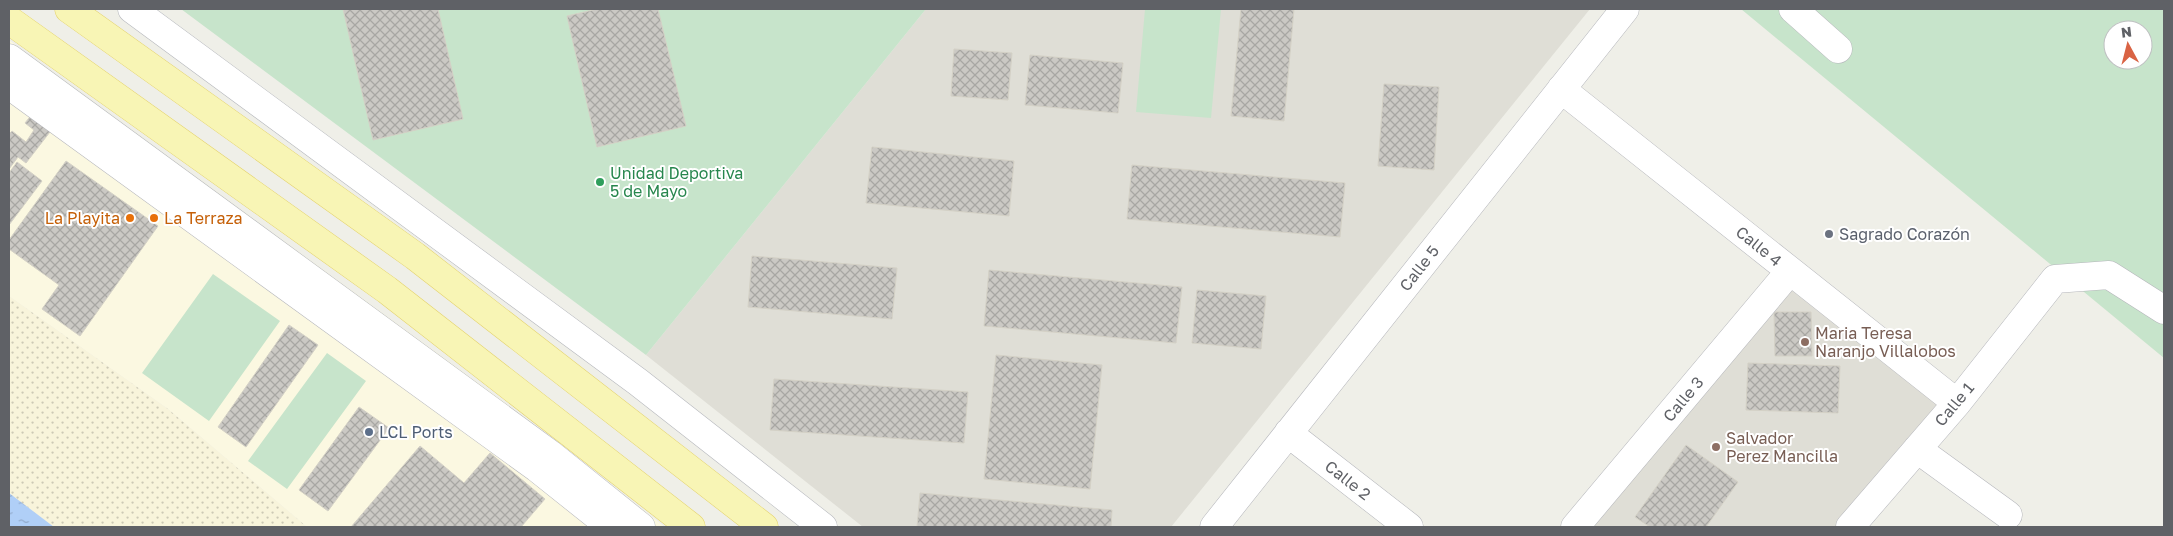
<svg xmlns="http://www.w3.org/2000/svg" width="2173" height="536" font-family="'Golos Text',sans-serif">
<style>
.commercial{fill:#fbf8e1}
.education{fill:#dfded6}
.grass{fill:#c7e4cb;fill-rule:evenodd}
.sand{fill:url(#sand-dots)}
.water{fill:url(#water-ripples)}
.building{fill:url(#building-cross-hatch);stroke:#d4d1c6}
.lines{fill:none;stroke-linecap:round;stroke-linejoin:round}
.street-casing{stroke:#b5b6bb;stroke-width:29}
.secondary-casing{stroke:#b6b8bd;stroke-width:29}
.primary-casing{stroke:#e4d26c;stroke-width:29}
.street{stroke:#fff;stroke-width:28}
.secondary{stroke:#fff;stroke-width:28}
.primary{stroke:#f8f5b5;stroke-width:28}
.leisure-dot{fill:#2e9e5b;stroke:#fff;stroke-width:2}
.food-dot{fill:#e8710a;stroke:#fff;stroke-width:2}
.worship-dot{fill:#6b7280;stroke:#fff;stroke-width:2}
.education-dot{fill:#8d6e63;stroke:#fff;stroke-width:2}
.service-dot{fill:#5c6f8a;stroke:#fff;stroke-width:2}
.labels{text-anchor:middle;stroke-width:4;stroke-linejoin:round;paint-order:stroke}
.leisure-label{font-size:16px;fill:#27864d;stroke:#fff;text-anchor:start}
.food-label{font-size:16px;fill:#c56008;stroke:#fff;text-anchor:end}
.worship-label{font-size:16px;fill:#5b616d;stroke:#fff;text-anchor:start}
.street-label{font-size:16px;fill:#5f6166;stroke:#fff}
.education-label{font-size:16px;fill:#785e54;stroke:#fff;text-anchor:start}
.service-label{font-size:16px;fill:#4e5e75;stroke:#fff;text-anchor:start}
</style>
<defs>
<pattern id="sand-dots" width="8" height="8" patternUnits="userSpaceOnUse" patternTransform="scale(1.25)"><rect width="8" height="8" fill="#f8f4db"/><path d="M2 2h.1M6 6h.1" fill="none" stroke="#ccc9b5" stroke-width="1.8" stroke-linecap="round"/></pattern>
<pattern id="water-ripples" width="26" height="14" patternUnits="userSpaceOnUse" patternTransform="scale(1.25)"><rect width="26" height="14" fill="#b0cff7"/><path d="M2 4q2-2 4 0t4 0M15 11q2-2 4 0t4 0" fill="none" stroke="#92abcc"/></pattern>
<pattern id="building-cross-hatch" width="8" height="8" patternUnits="userSpaceOnUse" patternTransform="scale(1.25)"><rect width="8" height="8" fill="#cbc9c4"/><path d="M0 0l8 8M0 8l8-8" fill="none" stroke="#a8a7a3"/></pattern>
</defs>
<rect width="100%" height="100%" fill="#efefe8"/>
<path class="commercial" d="M9,40L541,429L665,527H307L168,409L9,296Z"/>
<path class="education" d="M926,9H1590L1171,527H863L646,355Z
M1791,281L1948,403L1840,527H1588Z"/>
<path class="grass" d="M181,9H926L646,355Z
M1145,9H1221L1211,118L1136,112Z
M1741,9H2164V358ZM2113,30H2143V60H2113Z
M213,274L280,321L209,421L142,373Z
M327,353L366,381L287,489L248,461Z"/>
<path class="sand" d="M9,296L168,409L307,527H54L9,493Z"/>
<path class="water" d="M9,493L54,527H9Z"/>
<path class="building" d="M343,9H438L463,119L373,140Z
M597,9H658L686,126L597,147L567,16Z
M1241,9H1294L1284,121L1231,116Z
M954,49L1012,53L1008,100L951,96Z
M1030,55L1123,63L1118,113L1025,105Z
M1384,84L1439,87L1434,170L1378,166Z
M33,113L53,128L26,163L18,157L9,169V134L12,131L26,142L34,130L25,123Z
M872,147L1014,161L1009,216L866,203Z
M66,161L158,226L80,336L42,309L59,285L9,249V240Z
M17,162L42,181L9,225V173Z
M1132,165L1345,183L1340,237L1127,219Z
M752,256L897,268L892,319L748,307Z
M989,270L1182,287L1176,343L984,326Z
M1197,290L1266,296L1261,349L1192,343Z
M1774,312H1811L1812,356H1775Z
M289,325L318,345L246,447L218,427Z
M996,355L1102,365L1090,489L984,479Z
M1748,363L1840,366L1838,413L1746,410Z
M774,379L968,392L964,443L770,430Z
M359,407L389,428L328,511L299,490Z
M1686,445L1738,482L1706,527H1650L1635,517Z
M420,446L464,483L490,453L545,499L521,527H351Z
M920,493L1112,510L1111,527H917Z"/>
<g class="lines">
<defs>
<path id="street" d="M1793,9L1838,49
M9,85L537,468L611,527
M1561,89L1957,403
M1288,433L1409,527
M1917,449L2008,515
M1214,527L1625,9
M1575,527L1790,271
M1850,527L1957,403L2055,279L2109,275L2164,310"/>
<path id="secondary" d="M132,9L638,382L823,527
M9,58L550,454L641,527"/>
<path id="primary" d="M69,9L415,256L764,527
M9,20L387,290L691,527"/>
</defs>
<use href="#street" class="street-casing"/>
<use href="#secondary" class="secondary-casing"/>
<use href="#primary" class="primary-casing"/>
<use href="#street" class="street"/>
<use href="#secondary" class="secondary"/>
<use href="#primary" class="primary"/>
</g>
<circle class="leisure-dot" cx="600" cy="182" r="5"/>
<g class="food-dot">
<circle cx="130" cy="218" r="5"/>
<circle cx="154" cy="218" r="5"/>
</g>
<circle class="worship-dot" cx="1829" cy="234" r="5"/>
<g class="education-dot">
<circle cx="1805" cy="342" r="5"/>
<circle cx="1716" cy="447" r="5"/>
</g>
<circle class="service-dot" cx="369" cy="432" r="5"/>
<g class="labels">
<g class="leisure-label">
<text x="610" y="179">Unidad Deportiva<tspan x="610" dy="18">5 de Mayo</tspan></text>
</g>
<g class="food-label">
<text x="120" y="224">La Playita</text>
<text x="164" y="224" text-anchor="start">La Terraza</text>
</g>
<g class="worship-label">
<text x="1839" y="240">Sagrado Corazón</text>
</g>
<g class="street-label">
<text transform="translate(1759 246) rotate(39)" y="6">Calle 4</text>
<text transform="translate(1419 268) rotate(-52)" y="6">Calle 5</text>
<text transform="translate(1683 399) rotate(-50)" y="6">Calle 3</text>
<text transform="translate(1954 404) rotate(-50)" y="6">Calle 1</text>
<text transform="translate(1348 480) rotate(38)" y="6">Calle 2</text>
</g>
<g class="education-label">
<text x="1815" y="339">Maria Teresa<tspan x="1815" dy="18">Naranjo Villalobos</tspan></text>
<text x="1726" y="444">Salvador<tspan x="1726" dy="18">Perez Mancilla</tspan></text>
</g>
<g class="service-label">
<text x="379" y="438">LCL Ports</text>
</g>
</g>
<rect width="2173" height="536" fill="none" stroke="#5f6166" stroke-width="20"/>
<g transform="translate(2128 45) rotate(353)"><circle r="24" fill="#ffffff" stroke="#bfc0c2"/>
<path d="M0-4L9 19L0 12L-9 19Z" fill="#d96344"/>
<text y="-8" font-size="14" font-weight="bold" text-anchor="middle" fill="#5f6166">N</text>
</g>
</svg>
